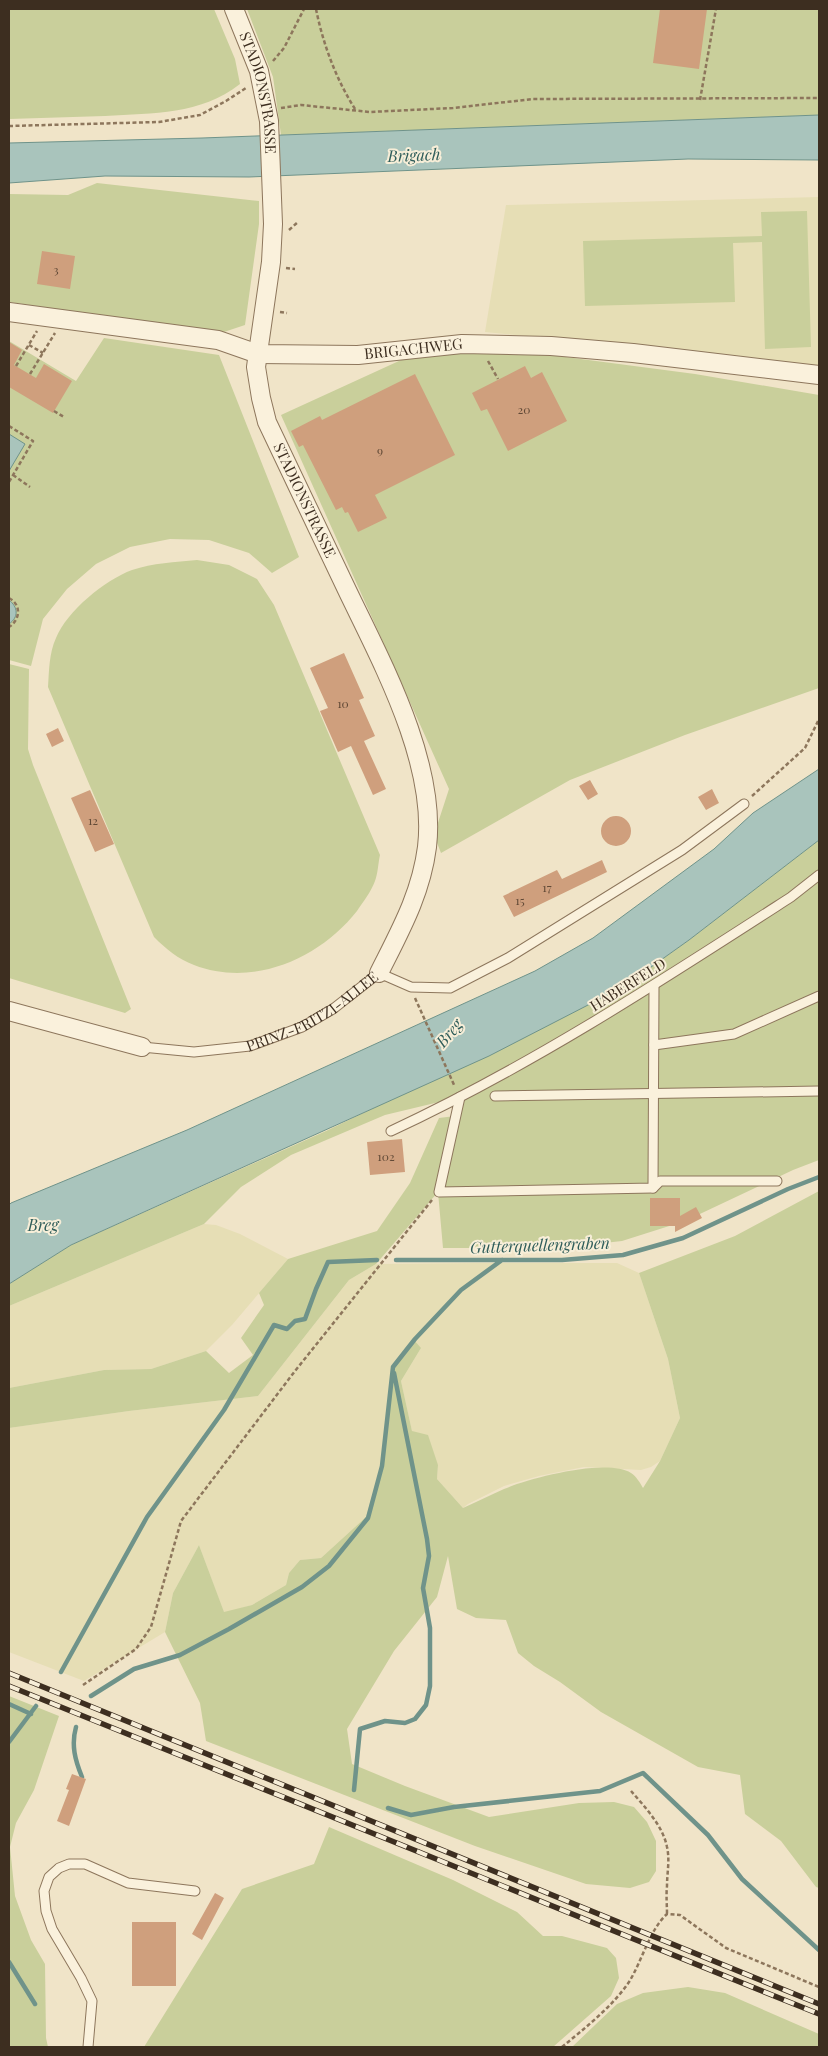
<svg xmlns="http://www.w3.org/2000/svg" width="828" height="2056" font-family="'Playfair Display',serif">
<style>
.farmland{fill:#e6deb5}
.green{fill:#c9cf9b}
.water{fill:#a9c4bc;stroke:#6f938a}
.lines{fill:none;stroke-linecap:round;stroke-linejoin:round}
.stream{stroke:#6f938a;stroke-width:4.5}
.building{fill:#cf9f7d}
.lane-casing{stroke:#8d765c;stroke-width:11}
.street-casing{stroke:#8d765c;stroke-width:20}
.path{stroke:#8d765c;stroke-width:2.5;stroke-dasharray:4 2.5;stroke-linecap:butt}
.lane{stroke:#faf1dc;stroke-width:9}
.street{stroke:#faf1dc;stroke-width:18}
.rail-casing{stroke:#3d2e20;stroke-width:5.5}
.rail{stroke:#f7eed8;stroke-width:4;stroke-dasharray:11;stroke-linecap:butt}
.labels{text-anchor:middle;stroke-width:4;stroke-linejoin:round;paint-order:stroke}
.number-label{font-size:12px;fill:#624a37}
.street-label{font-size:15px;fill:#3d2e20;stroke:#f7eed8}
.water-label{font-size:16px;font-style:italic;fill:#2f5d5a;stroke:#f7eed8}
</style>
<rect width="100%" height="100%" fill="#f0e4c8"/>
<path class="farmland" d="M819,197V370L736,357L485,332L506,205Z
M204,1224L216,1225L240,1234L288,1259L232,1325L206,1351L151,1369L104,1370L9,1388V1306Z
M479,1263H617L639,1273L668,1359L680,1418L660,1461L651,1467L641,1470L584,1467L539,1476L504,1486L468,1504L463,1508L437,1479L438,1465L412,1431L401,1381L421,1348L392,1367L381,1465L366,1517L321,1558L300,1560L289,1573L286,1585L252,1605L224,1613L199,1545L173,1593L165,1632L84,1681L9,1652V1428L129,1411L258,1396L349,1280L376,1264Z"/>
<path class="green" d="M9,9H214L235,59L240,84C200,115 154,113 105,116C73,117 41,118 9,119Z
M247,9H819V115L281,135L273,77Z
M97,183L259,201V224L245,325L221,333L9,302V194L68,195Z
M807,211L811,347L765,349L762,242L733,243L735,302L585,306L583,241L762,236L761,212Z
M104,338L219,355L299,557L272,573L249,553L209,540L170,539L130,547L96,564L67,589L43,619L31,666L9,660V341L76,381Z
M478,351L558,356L695,374L819,395V688L685,735L570,780L441,853L434,835L449,789L281,415L412,355Z
M197,560L229,565L257,579L274,605L380,855C378,864 378,873 375,881C371,892 363,902 357,911C320,958 254,988 194,965C178,959 166,949 154,937L48,687C49,671 49,653 56,638C67,611 105,580 132,570C153,563 175,562 197,560Z
M9,664L29,669L28,749L33,765L131,1009L125,1013L9,978Z
M819,840V1160L793,1170L685,1221L622,1241L559,1248H443L438,1192L376,1264L349,1280L258,1396L129,1411L9,1428V1388L104,1370L151,1369L206,1351L229,1373L253,1355L241,1338L264,1305L259,1293L288,1259L377,1231L410,1183L439,1118L455,1116L460,1097L385,1115L291,1155L241,1187L204,1224L9,1306V1284L71,1245L326,1131L623,987L689,940Z
M819,1191V1888L816,1887L781,1841L745,1814L740,1775L698,1767L601,1712L560,1682L534,1666L518,1653L506,1620L476,1618L457,1609L448,1556L437,1597L394,1651L347,1729L352,1764L405,1786L489,1817L579,1803L614,1802L634,1807L647,1822L656,1841V1871L649,1882L630,1888L586,1884L475,1846L206,1741L200,1703L165,1632L173,1593L199,1545L224,1612L252,1605L286,1585L289,1573L300,1560L321,1558L366,1517L381,1465L392,1367L413,1339L421,1348L401,1381L412,1431L428,1435L438,1465L437,1479L463,1508C477,1502 490,1495 504,1489C530,1478 607,1458 631,1473C637,1477 640,1483 643,1488L660,1461L680,1418L668,1359L639,1273L735,1236Z
M9,1696L59,1716L34,1790L16,1823L10,1847L15,1896L31,1940L45,1964L46,2038L48,2047H9Z
M329,1827L453,1880L517,1912L543,1936H562L607,1948L616,1958L619,1978L611,1996L553,2047H144L242,1889L314,1864Z
M688,1987L725,1993L819,2034V2047H572L617,2004L643,1993Z"/>
<path class="water" d="M819,115V160L688,159L249,177L105,176L9,183V143L202,138Z
M9,434L25,444L9,471Z
M9,600C18,607 19,617 9,624Z
M819,769V840L689,940L623,987L489,1056L71,1245L9,1284V1205L11,1203L187,1130L535,971L593,938L714,849L753,813Z"/>
<g class="lines">
<path class="stream" d="M396,1260H562L623,1255L683,1238L788,1189L819,1177
M61,1672L147,1517L224,1410L274,1325L287,1329L295,1321L305,1319L316,1289L328,1262L377,1260
M91,1696L134,1669L180,1655L229,1629L302,1587L329,1566L368,1518L382,1466L393,1367L415,1339L461,1290L502,1260
M9,1704L31,1714
M76,1727C71,1745 75,1760 82,1777
M9,1742L36,1706
M354,1790L360,1729L385,1721L405,1723L415,1719L426,1705L430,1686V1628L423,1588L429,1556L427,1539L394,1373
M388,1808L411,1815L454,1807L600,1791L643,1773L708,1835L742,1879L819,1950
M9,1962L35,2004"/>
</g>
<path class="building" d="M660,9H707L699,69L653,63Z
M42,251L75,256L70,289L37,284Z
M9,342L22,350L14,365L36,378L44,364L72,381L53,413L9,387Z
M525,366L531,378L542,372L567,421L508,451L487,409L481,411L472,393Z
M415,374L455,455L375,495L387,518L358,532L348,512L345,513L342,507L336,510L303,445L299,447L291,431L320,416L322,420Z
M344,653L364,698L359,700L375,736L364,741L386,789L373,795L351,746L338,752L320,711L328,708L310,668Z
M58,728L64,741L52,747L46,734Z
M590,780L598,794L588,800L579,786Z
M712,789L719,803L706,810L698,797Z
M90,790L114,844L95,852L71,798Z
M601 831a15 15 0 1 1 30 0a15 15 0 1 1-30 0Z
M602,860L607,872L514,917L503,896L557,870L562,879Z
M402,1139L405,1172L370,1175L367,1142Z
M650,1198H680V1216L696,1207L702,1218L675,1232V1226H650Z
M72,1774L86,1779L69,1826L57,1821L69,1790L66,1789Z
M215,1893L224,1898L202,1940L192,1934Z
M132,1922H176V1986H132Z"/>
<g class="lines">
<defs>
<g id="lane">
<path d="M654,1045L734,1034L819,996"/>
<path id="s1" d="M142,1047L194,1052L250,1046L302,1027L333,1009L379,973L411,987L450,988L508,958L682,850L744,804"/>
<path d="M495,1096L819,1091"/>
<path d="M460,1097L439,1192L653,1188L660,1181H777"/>
<path d="M391,1131C531,1066 661,981 791,897L819,875"/>
<path d="M653,1188L654,986"/>
<path d="M88,2047L92,2001L81,1978L52,1929L46,1911L44,1891L49,1877L59,1868L69,1864H85L128,1883L195,1891"/>
</g>
<g id="street">
<path id="s2" d="M234,9L259,71L269,121L273,224L271,262L256,367L261,398L267,422C294,478 320,534 347,590C382,663 437,763 427,847C421,894 400,931 379,973"/>
<path id="s3" d="M9,312L218,340L258,354L358,355L462,344L551,346L633,353L819,375"/>
<path d="M9,1011L142,1047"/>
</g>
</defs>
<use href="#lane" class="lane-casing"/>
<use href="#street" class="street-casing"/>
<path class="path" d="M316,9C323,44 336,79 355,109
M273,61L284,48L304,9
M700,100L716,9
M281,108L301,105L370,112L453,108L533,99L819,98
M9,126L159,122L200,115L226,101L246,88
M289,230L298,222
M286,268L295,269
M280,312L287,313
M29,345L43,353
M488,361L498,379
M16,366L37,331
M30,374L55,333
M54,411L64,417
M9,426L33,441L9,482
M13,475L30,487
M9,598C22,605 20,620 9,627
M752,796L805,748L819,719
M415,998L455,1087
M83,1685L136,1649L151,1627L181,1521L295,1371L432,1200
M631,1791C645,1807 663,1826 667,1847C670,1860 667,1873 667,1886C666,1896 667,1905 667,1914
M562,2047C585,2028 612,2007 629,1982C642,1961 650,1929 667,1914L680,1915L726,1948L819,1987"/>
<use href="#lane" class="lane"/>
<use href="#street" class="street"/>
<defs>
<path id="rail" d="M9,1673L819,2004
M9,1686L819,2014"/>
</defs>
<use href="#rail" class="rail-casing"/>
<use href="#rail" class="rail"/>
</g>
<g class="labels">
<g class="number-label">
<text x="56" y="274">3</text>
<text x="524" y="414">20</text>
<text x="380" y="455">9</text>
<text x="343" y="708">10</text>
<text x="93" y="825">12</text>
<text x="547" y="892">17</text>
<text x="520" y="905">15</text>
<text x="386" y="1161">102</text>
</g>
<g class="street-label">
<text dy="5" stroke="none"><textPath href="#s2" startOffset="88">STADIONSTRASSE</textPath></text>
<text dy="5" stroke="none"><textPath href="#s3" startOffset="409">BRIGACHWEG</textPath></text>
<text dy="5" stroke="none"><textPath href="#s2" startOffset="508">STADIONSTRASSE</textPath></text>
<text transform="translate(628 985) rotate(-32)" y="5">HABERFELD</text>
<text dy="5" stroke="none"><textPath href="#s1" startOffset="180">PRINZ-FRITZI-ALLEE</textPath></text>
</g>
<g class="water-label">
<text transform="translate(414 155) rotate(-2)" y="6">Brigach</text>
<text transform="translate(449 1033) rotate(-50)" y="6">Breg</text>
<text x="43" y="1231">Breg</text>
<text transform="translate(540 1245) rotate(-2)" y="6">Gutterquellengraben</text>
</g>
</g>
<rect width="828" height="2056" fill="none" stroke="#3d2e20" stroke-width="20"/>
</svg>
